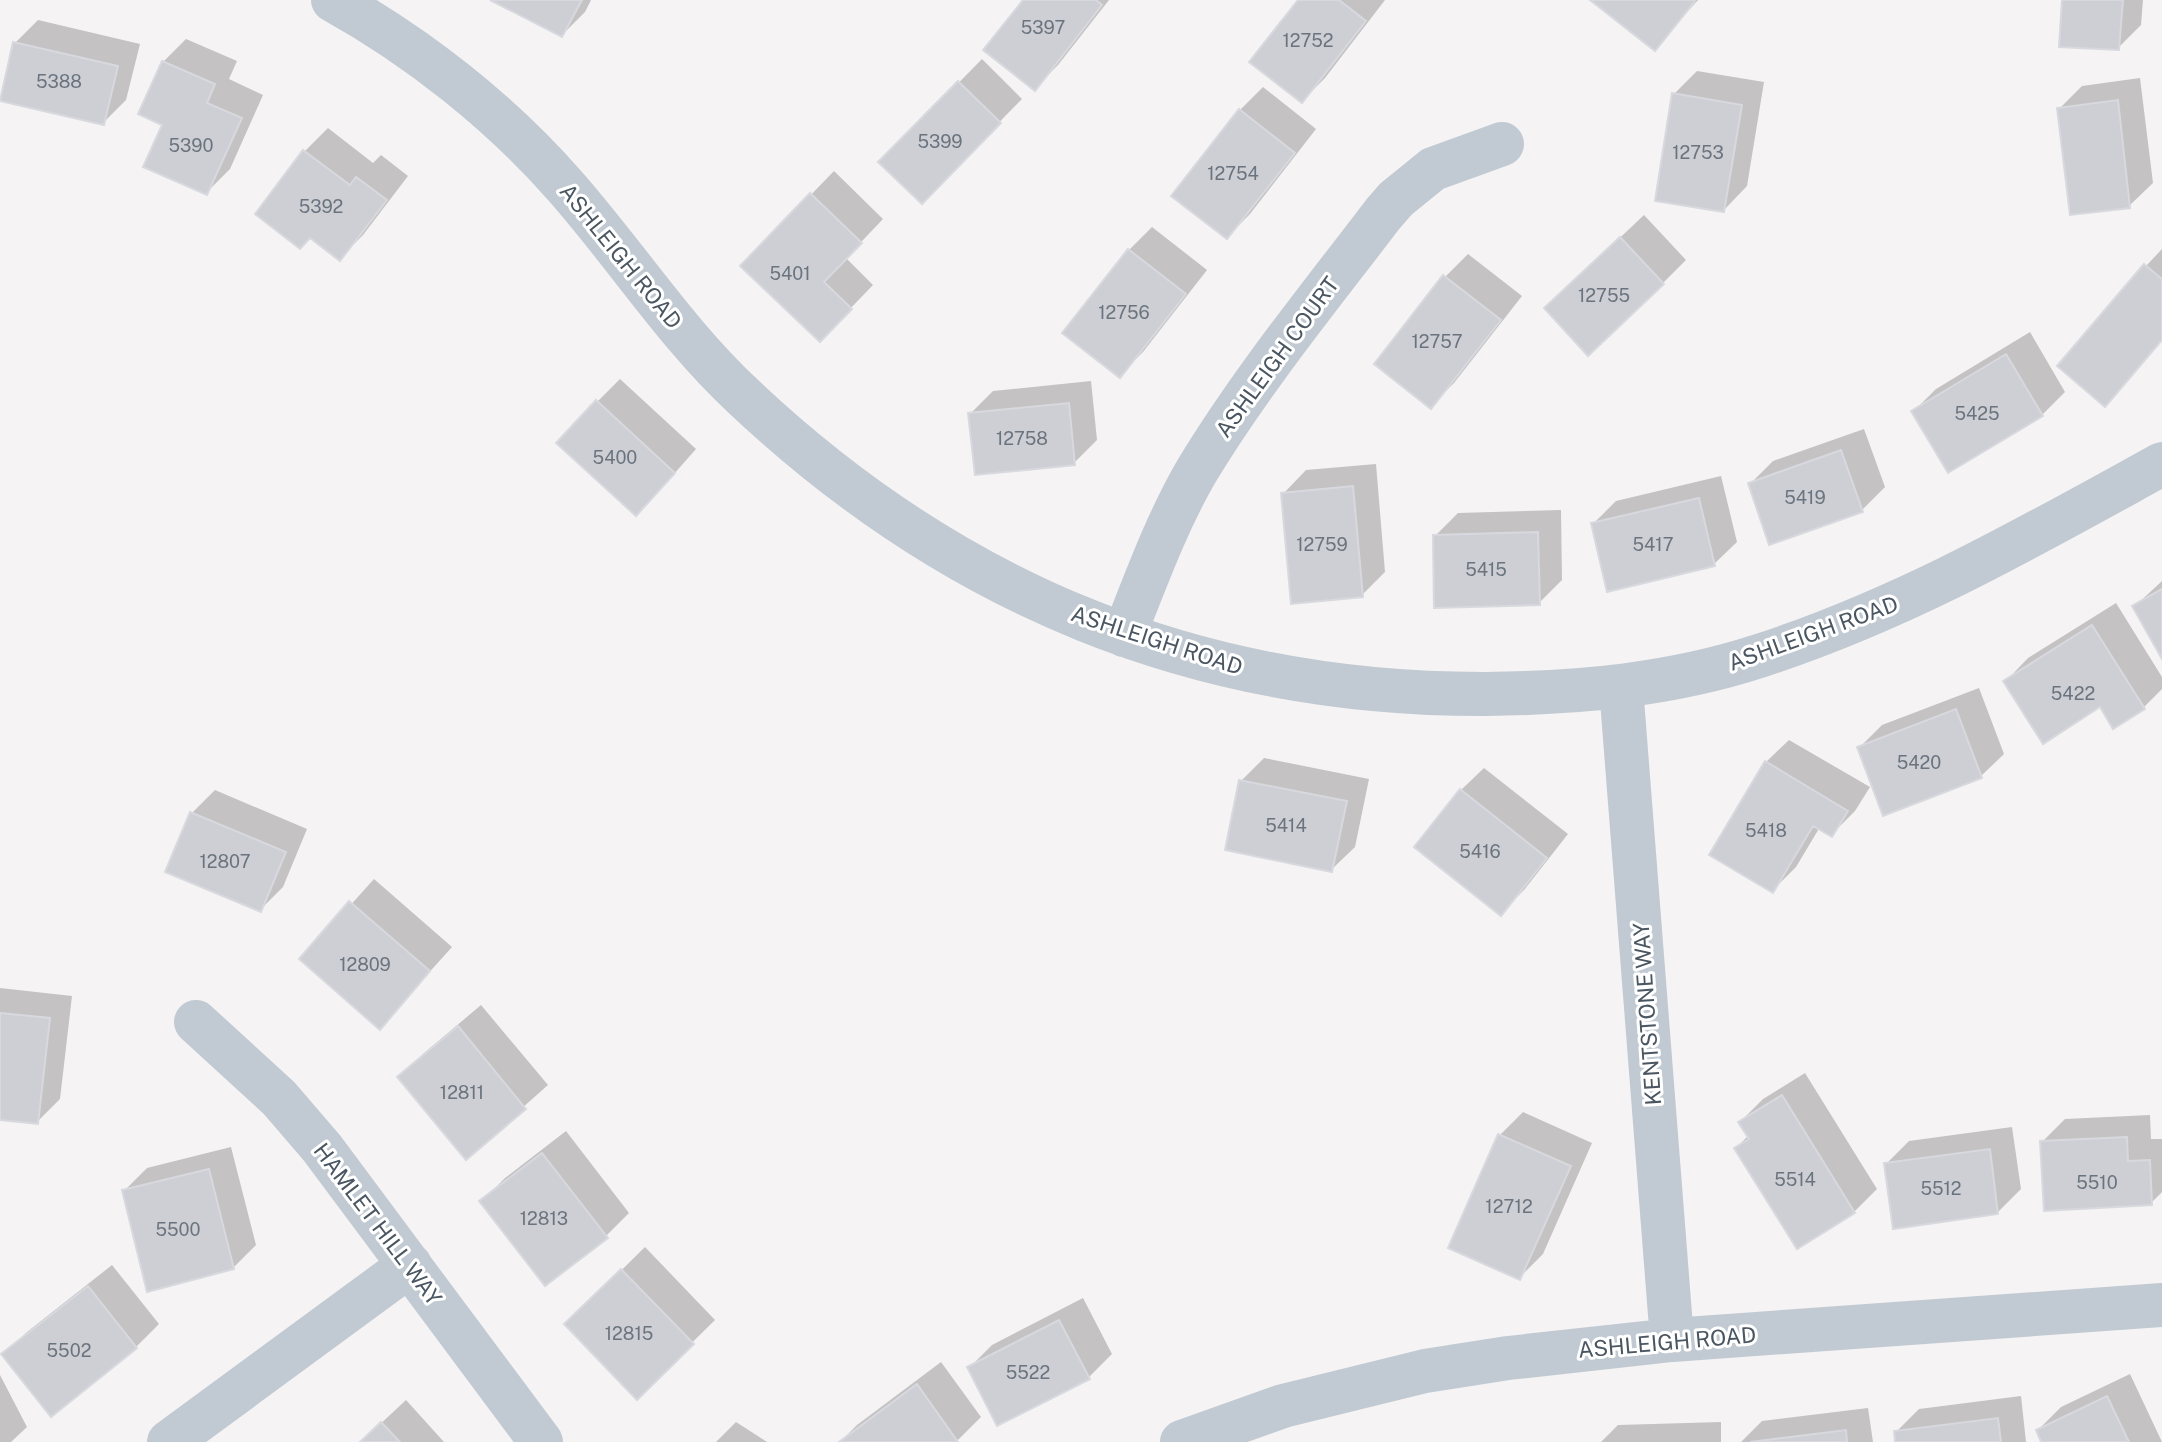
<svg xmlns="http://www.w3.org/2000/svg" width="2162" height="1442" font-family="'Public Sans',sans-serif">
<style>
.shadow{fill:#0003}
.building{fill:#cdcfd5;stroke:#d7d9de;stroke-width:2}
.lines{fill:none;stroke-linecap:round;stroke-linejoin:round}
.minor{stroke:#c1cad2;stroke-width:44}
.labels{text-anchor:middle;stroke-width:6;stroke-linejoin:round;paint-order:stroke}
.number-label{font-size:18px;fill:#6b747e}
.street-label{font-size:22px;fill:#4a5661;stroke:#fff}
</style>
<rect width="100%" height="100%" fill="#f5f3f3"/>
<path class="shadow" d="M494,0H591L585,12L562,35Z
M1025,0H1109L1058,65L1035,88Z
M1300,0H1385L1325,78L1302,101Z
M1593,0H1698L1655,48Z
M2064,0H2143L2141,25L2118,48Z
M38,20L140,44L126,100L103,123L15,43Z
M186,39L237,61L229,79L263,95L230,169L207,192L165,124L163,62Z
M982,59L1022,99L922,201L881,162Z
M1697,71L1764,82L1747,186L1724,210L1674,94Z
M2140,78L2153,183L2129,206L2059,109L2082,86Z
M1263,87L1316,129L1250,214L1227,237L1240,110Z
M328,128L373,163L381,155L408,176L363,235L340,258L311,236L257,213L305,151Z
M834,171L883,219L846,258L873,285L820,340L743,265Z
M1644,215L1686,260L1663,283L1570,285Z
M1152,227L1207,270L1143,352L1120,375L1129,250Z
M2162,249V341L2105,404L2146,266Z
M1468,254L1522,296L1454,383L1431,406L1445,277Z
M2030,332L2065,392L2042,415L1913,412L1936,389Z
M620,379L696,449L659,491L597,402Z
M1091,381L1097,440L1074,463L970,414L993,391Z
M1864,429L1885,487L1862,510L1750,484L1773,461Z
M1376,464L1385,572L1362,595L1283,494L1306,470Z
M1721,476L1737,542L1713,565L1593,524L1616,501Z
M1561,510L1562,580L1539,603L1435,536L1458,513Z
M2162,581V655L2134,607Z
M2116,603L2162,677V689L2144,707L2100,705L2006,681L2028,658Z
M1979,688L2004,754L1981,776L1859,748L1882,725Z
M1789,740L1870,787L1855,811L1832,834L1820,827L1796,867L1773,890L1766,762Z
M1264,758L1369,779L1355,847L1331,870L1241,781Z
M1484,768L1568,834L1524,890L1501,913L1461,790Z
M215,790L307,829L283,887L260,910L192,813Z
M374,879L452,947L380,1027L302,959Z
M0,988L72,996L60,1099L37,1122L0,1118Z
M481,1005L548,1085L467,1157L400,1077L423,1054Z
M1805,1073L1877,1189L1854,1212L1736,1148L1749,1135L1740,1122L1763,1099Z
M1523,1112L1592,1143L1543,1254L1520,1277L1500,1135Z
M2150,1115L2151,1139H2162V1192L2151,1203L2042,1142L2065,1119Z
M2012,1127L2021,1189L1998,1212L1886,1164L1909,1141Z
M566,1131L629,1213L606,1236L482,1201L505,1178Z
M231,1147L256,1245L233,1268L124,1191L147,1168Z
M645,1247L715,1320L637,1397L567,1324Z
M112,1265L159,1324L136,1347L4,1355L27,1332Z
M1083,1298L1112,1354L1089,1377L969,1368L992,1345Z
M941,1362L981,1417L959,1439L955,1442H840L857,1425Z
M2130,1374L2162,1442H2044L2038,1430L2061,1407Z
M0,1375L27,1427L11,1442H0Z
M2021,1396L2026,1442H1897L1896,1432L1919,1409Z
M406,1400L444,1442H361Z
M1868,1408L1873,1442H1741L1762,1421Z
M736,1422L767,1442H716Z
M1721,1422V1442H1601L1618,1425Z"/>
<path class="building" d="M490,0H582L562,37Z
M1023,0H1096L1102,5L1035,91L983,50Z
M1298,0H1339L1366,21L1302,103L1249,62Z
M1590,0H1694L1695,1L1655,51Z
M2062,0H2123L2119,50L2059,47Z
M13,42L118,66L104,125L0,101Z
M162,61L215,84L207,103L242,118L207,195L143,167L162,125L138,114Z
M958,81L1001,123L922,204L878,162Z
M1672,93L1742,105L1724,212L1655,201Z
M2118,100L2130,208L2070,215L2057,108Z
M1239,109L1295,153L1227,239L1171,196Z
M303,150L350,185L356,177L387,200L340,261L310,238L300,249L255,214Z
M810,193L862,243L824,282L852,309L820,342L740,266Z
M1620,237L1664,284L1588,356L1544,308Z
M1128,249L1186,294L1120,378L1062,333Z
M2144,264L2162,279V340L2105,407L2057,366Z
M1443,275L1501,320L1431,409L1374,364Z
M2006,354L2043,416L1948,473L1911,411Z
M596,400L675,473L636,516L556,443Z
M1069,403L1075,465L975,475L968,413Z
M1841,450L1863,512L1769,545L1748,483Z
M1353,486L1363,597L1291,604L1281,493Z
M1699,498L1715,566L1607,592L1591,523Z
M1538,532L1540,605L1434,608L1433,535Z
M2162,589V659L2132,606Z
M2092,625L2145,709L2113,729L2100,707L2043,744L2003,681Z
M1956,709L1982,778L1883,816L1857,747Z
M1765,761L1848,811L1832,837L1813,826L1773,893L1709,855Z
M1239,780L1347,801L1332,872L1225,850Z
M1460,789L1547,858L1501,916L1414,847Z
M190,812L286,852L261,912L165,872Z
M349,901L430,971L380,1030L299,959Z
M0,1013L50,1018L38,1124L0,1120Z
M458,1026L526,1109L466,1160L397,1077Z
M1782,1095L1855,1213L1797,1249L1734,1148L1749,1139L1738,1122Z
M1498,1134L1571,1166L1520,1280L1448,1248Z
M2127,1137L2128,1161L2150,1160L2152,1205L2044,1211L2040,1141Z
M1990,1149L1998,1214L1893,1229L1884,1163Z
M542,1153L608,1238L545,1286L479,1201Z
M209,1169L234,1269L147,1292L122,1190Z
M621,1269L694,1344L637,1400L564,1324Z
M88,1286L137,1348L51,1417L1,1354Z
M1059,1320L1090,1379L997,1426L967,1367Z
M917,1384L958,1442H839Z
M2107,1396L2129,1442H2041L2036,1430Z
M1998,1418L2001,1442H1895L1894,1431Z
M381,1422L400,1442H360Z
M1846,1430L1847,1442H1750Z"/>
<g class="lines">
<path class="minor" d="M333,0C419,48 500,112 565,186C626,255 676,334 744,397C953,594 1197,695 1486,694C1578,693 1670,685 1759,656C1904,609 2029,537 2162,464
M1124,635C1146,580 1166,524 1196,472C1251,381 1319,298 1383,214L1396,199L1433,169L1502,144
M1621,687L1672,1340
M196,1022L279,1098L322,1148L541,1442
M169,1442L410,1265
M1182,1442L1283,1406L1425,1371L1508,1358L1672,1340L2162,1305"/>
</g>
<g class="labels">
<g class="number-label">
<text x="1043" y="34">5397</text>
<text x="1308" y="47">12752</text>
<text x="59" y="88">5388</text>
<text x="940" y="148">5399</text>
<text x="191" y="152">5390</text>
<text x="1698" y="159">12753</text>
<text x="1233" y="180">12754</text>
<text x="321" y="213">5392</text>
<text x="790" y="280">5401</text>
<text x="1604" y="302">12755</text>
<text x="1124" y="319">12756</text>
<text x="1437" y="348">12757</text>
<text x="1977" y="420">5425</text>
<text x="1022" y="445">12758</text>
<text x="615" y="464">5400</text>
<text x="1805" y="504">5419</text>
<text x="1322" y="551">12759</text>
<text x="1653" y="551">5417</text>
<text x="1486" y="576">5415</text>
<text x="2073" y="700">5422</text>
<text x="1919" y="769">5420</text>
<text x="1286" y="832">5414</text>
<text x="1766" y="837">5418</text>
<text x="1480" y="858">5416</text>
<text x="225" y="868">12807</text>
<text x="365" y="971">12809</text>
<text x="462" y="1099">12811</text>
<text x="1795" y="1186">5514</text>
<text x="2097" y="1189">5510</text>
<text x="1941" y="1195">5512</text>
<text x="1509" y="1213">12712</text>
<text x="544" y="1225">12813</text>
<text x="178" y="1236">5500</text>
<text x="629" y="1340">12815</text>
<text x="69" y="1357">5502</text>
<text x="1028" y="1379">5522</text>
</g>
<g class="street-label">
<text transform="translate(621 256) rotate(51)" y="8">ASHLEIGH ROAD</text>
<text transform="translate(1277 357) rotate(-54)" y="8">ASHLEIGH COURT</text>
<text transform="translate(1813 633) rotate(-20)" y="8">ASHLEIGH ROAD</text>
<text transform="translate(1157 640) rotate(18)" y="8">ASHLEIGH ROAD</text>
<text transform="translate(1647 1014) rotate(-94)" y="8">KENTSTONE WAY</text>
<text transform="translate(378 1224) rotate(53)" y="8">HAMLET HILL WAY</text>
<text transform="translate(1667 1342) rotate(-5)" y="8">ASHLEIGH ROAD</text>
</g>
</g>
</svg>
